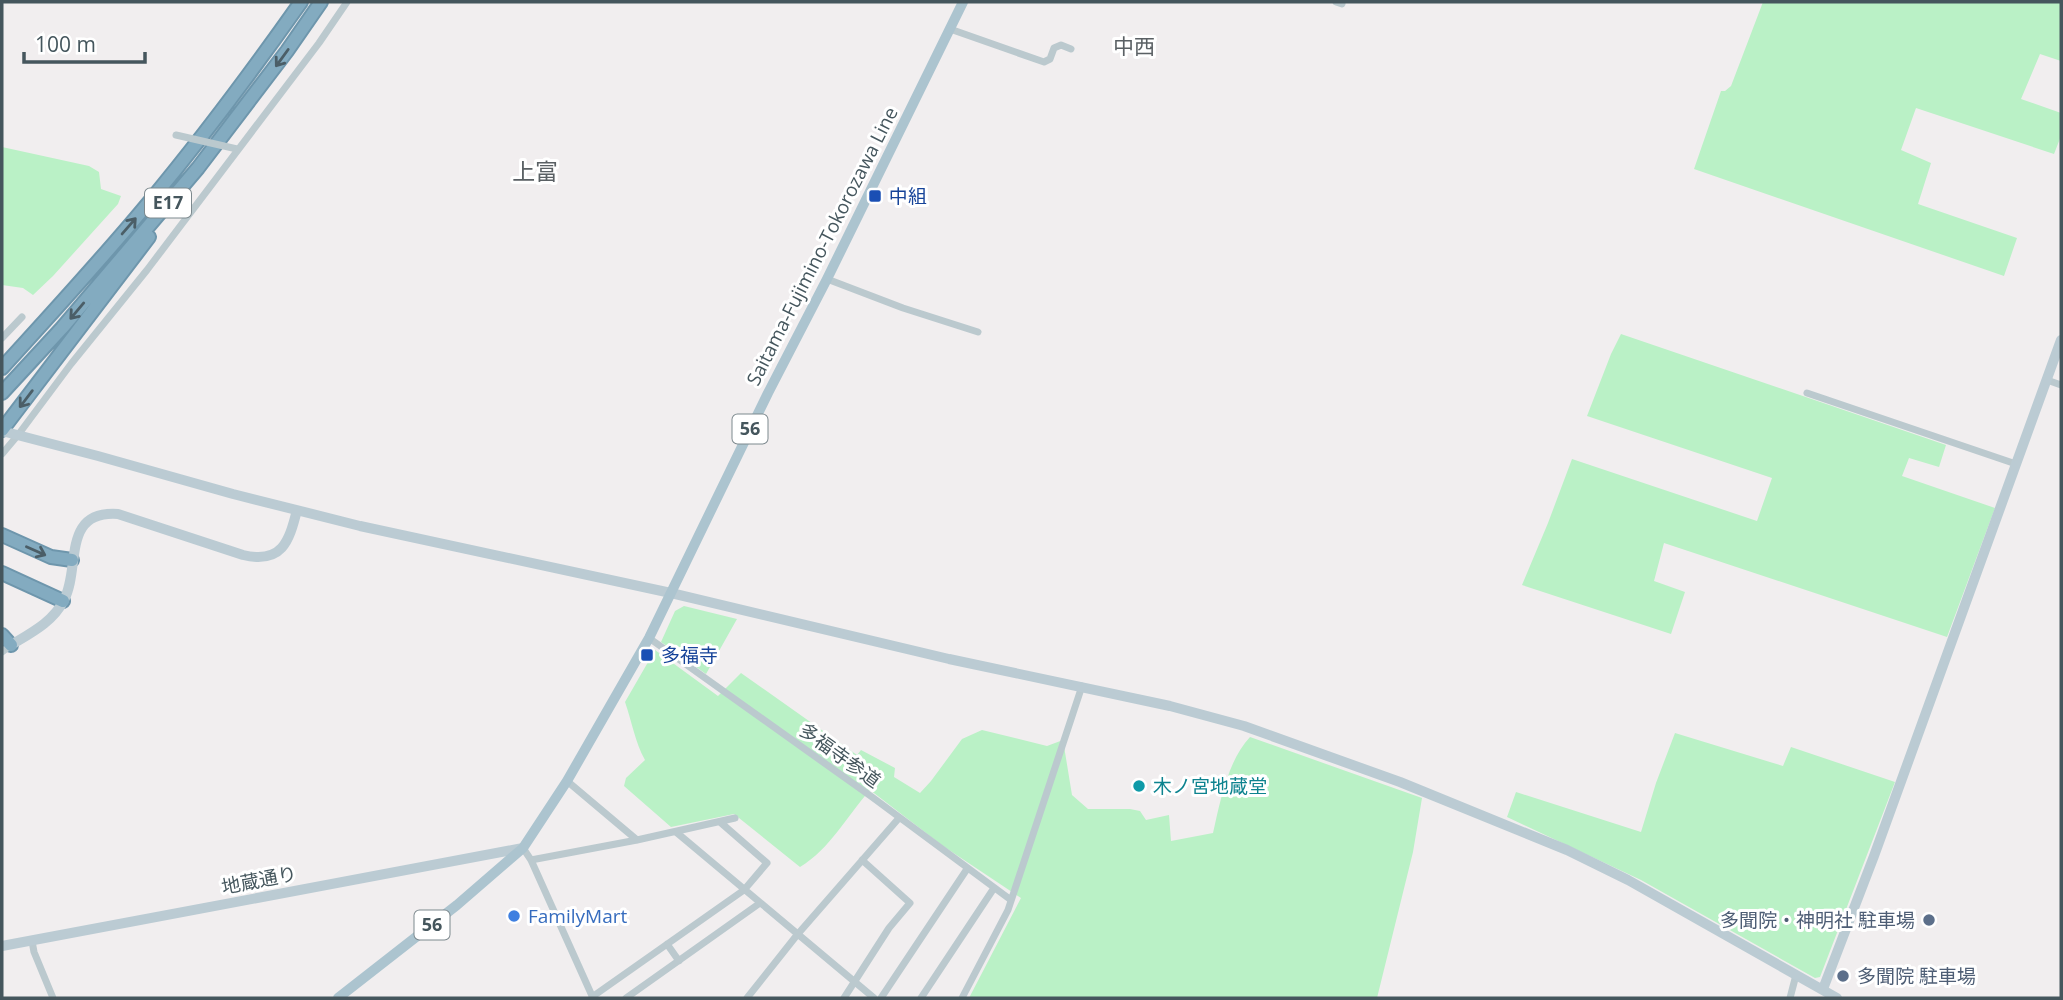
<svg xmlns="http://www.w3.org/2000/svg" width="2063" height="1000" font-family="'Open Sans','Noto Sans JP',sans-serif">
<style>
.green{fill:#baf1c6}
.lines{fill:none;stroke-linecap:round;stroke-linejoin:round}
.highway-casing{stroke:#6e96ac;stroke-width:16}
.street{stroke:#bbc9ce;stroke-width:7}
.secondary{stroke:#bbcbd3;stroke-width:10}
.primary{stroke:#acc4cf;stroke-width:10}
.highway{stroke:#83abc0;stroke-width:12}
.street-bridge{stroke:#bbc9ce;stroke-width:7}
.oneway{stroke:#4b5e67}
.transit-dot{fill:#1a4fb4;stroke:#fff;stroke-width:2.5}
.culture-dot{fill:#0f9aa8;stroke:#fff;stroke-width:2.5}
.shop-dot{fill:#3f7fe0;stroke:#fff;stroke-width:2.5}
.service-dot{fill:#5c6f8a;stroke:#fff;stroke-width:2.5}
.labels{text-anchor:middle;stroke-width:6;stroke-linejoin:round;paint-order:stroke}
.shield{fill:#fff;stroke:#7d898e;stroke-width:2}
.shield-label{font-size:18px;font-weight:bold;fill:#45565d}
.transit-label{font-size:19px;fill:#164399;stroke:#fff;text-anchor:start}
.street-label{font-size:19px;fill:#45565d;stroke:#fff}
.culture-label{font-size:19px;fill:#0d838f;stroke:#fff;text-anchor:start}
.shop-label{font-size:19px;fill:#366cbe;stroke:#fff;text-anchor:start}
.service-label{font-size:19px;fill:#4e5e75;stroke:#fff;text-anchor:end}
.neighbourhood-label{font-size:21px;fill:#5a6064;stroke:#fff}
.quarter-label{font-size:23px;fill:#5a6064;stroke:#fff}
</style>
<rect width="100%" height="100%" fill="#f1eeef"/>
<path class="green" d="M1763,2H2061V61L2040,54L2021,99L2061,113V136L2054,154L1916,108L1901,150L1931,163L1918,204L2017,238L2004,276L1694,169L1721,91H1725L1731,86Z
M2,147L89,166L99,172L101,189L121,196L118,204L53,276L33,295L23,288L2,285Z
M1621,334L1946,445L1939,467L1909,458L1902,476L1995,508L1947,637L1664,543L1654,581L1685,592L1671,634L1522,585L1548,523L1572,459L1757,521L1772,478L1587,416L1611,354Z
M684,606L737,619L706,674L661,642L675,611Z
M655,650L718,696L741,673L857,755L861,750L895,768L894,777L920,793L931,781L962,739L982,730L1047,746L1063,740L1072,795L1088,809H1130L1140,811L1146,820L1169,815L1171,841L1213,833C1220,802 1228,760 1250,737L1422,798L1413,852L1377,998H969L1021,898L943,846L870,790C847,816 830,849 800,867L734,814L671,827L624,786L626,778L645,760C635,742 632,722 625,702Z
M1675,733L1783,766L1791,747L1895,782L1820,977L1815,978L1641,880L1507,817L1516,792L1641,832L1656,783Z"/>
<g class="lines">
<defs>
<path id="highway" d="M2,368C52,313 102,259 150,201C203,137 253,70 301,2
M2,393L62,328L198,168L287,51L321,2
M2,430L149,237
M2,535L51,557L72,560
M2,573L63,601
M2,635L11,645"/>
</defs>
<use href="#highway" class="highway-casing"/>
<path class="street" d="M1336,2L1342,4
M950,29L1044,62L1050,59L1054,48L1061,45L1071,49
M827,279L903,308L978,332
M2,338L22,317
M2047,380L2061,385
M1807,393L2016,464
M2,454L18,435L71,364L147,270L319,43L347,2
M649,638L872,797L1011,900
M2,652L11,645
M567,781L637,840
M676,832L874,998
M523,848L531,860L593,998
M531,860L637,840L735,818
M32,941L34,952L53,998
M667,944L679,961
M592,997L744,890L767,863L720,822
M626,998L760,903
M747,998L797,935L899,818
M844,998L889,928L910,903L862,860
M881,998L967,869
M921,998L994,888
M962,998L1008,910L1082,686
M1790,998L1796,975"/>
<path class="secondary" d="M2,431L98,456L233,494L360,526L671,593L949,659L1170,706L1244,726L1400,782L1567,850L1628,880L1837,998
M11,645C31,633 53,622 64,600C81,568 61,510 118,514L243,555C282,564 289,542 297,510
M2,946L523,848
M1823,989L1874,856L2061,340"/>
<path class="primary" d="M338,998L457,905L523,848L567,781L649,638L768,393L827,279L963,2"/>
<use href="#highway" class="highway"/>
<path class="street-bridge" d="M176,135L237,149"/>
</g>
<defs><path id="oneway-shaft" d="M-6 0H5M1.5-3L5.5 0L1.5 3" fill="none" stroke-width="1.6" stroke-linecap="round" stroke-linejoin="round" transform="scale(1.75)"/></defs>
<g class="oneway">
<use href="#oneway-shaft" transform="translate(282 58) rotate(126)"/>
<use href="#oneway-shaft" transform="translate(129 226) rotate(-49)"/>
<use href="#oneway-shaft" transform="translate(77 311) rotate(130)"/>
<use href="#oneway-shaft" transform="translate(26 399) rotate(127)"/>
<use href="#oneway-shaft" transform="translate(36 551) rotate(24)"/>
</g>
<g class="transit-dot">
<rect x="868" y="189" width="14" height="14" rx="3.5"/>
<rect x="640" y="648" width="14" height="14" rx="3.5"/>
</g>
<circle class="culture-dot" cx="1139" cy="786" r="7"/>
<circle class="shop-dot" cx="514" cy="916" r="7"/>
<g class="service-dot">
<circle cx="1929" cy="920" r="7"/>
<circle cx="1843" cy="976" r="7"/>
</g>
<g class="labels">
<g class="shield">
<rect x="145" y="188.5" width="46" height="29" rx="5"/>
<rect x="732.5" y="414.5" width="35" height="29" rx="5"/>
<rect x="414.5" y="910.5" width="35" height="29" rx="5"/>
</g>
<g class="shield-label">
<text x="168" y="209">E17</text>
<text x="750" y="435">56</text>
<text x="432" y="931">56</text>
</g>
<g class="transit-label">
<text x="889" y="203">中組</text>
<text x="661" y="662">多福寺</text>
</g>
<g class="street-label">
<text transform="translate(822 246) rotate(-63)" y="7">Saitama-Fujimino-Tokorozawa Line</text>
<text transform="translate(840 755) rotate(36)" y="7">多福寺参道</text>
<text transform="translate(259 880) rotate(-11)" y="7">地蔵通り</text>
</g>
<g class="culture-label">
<text x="1153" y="793">木ノ宮地蔵堂</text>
</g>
<g class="shop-label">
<text x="528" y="923">FamilyMart</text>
</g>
<g class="service-label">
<text x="1915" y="927">多聞院・神明社 駐車場</text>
<text x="1857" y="983" text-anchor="start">多聞院 駐車場</text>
</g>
<g class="neighbourhood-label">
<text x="1134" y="54">中西</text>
</g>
<g class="quarter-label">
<text x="535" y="180">上富</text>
</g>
</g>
<rect width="2063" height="1000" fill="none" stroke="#45565d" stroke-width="7"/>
<path d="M24 52v10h121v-10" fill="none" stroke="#45565d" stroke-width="3.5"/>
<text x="35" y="52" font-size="21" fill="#45565d" stroke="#ffffff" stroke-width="5" paint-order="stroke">100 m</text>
</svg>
